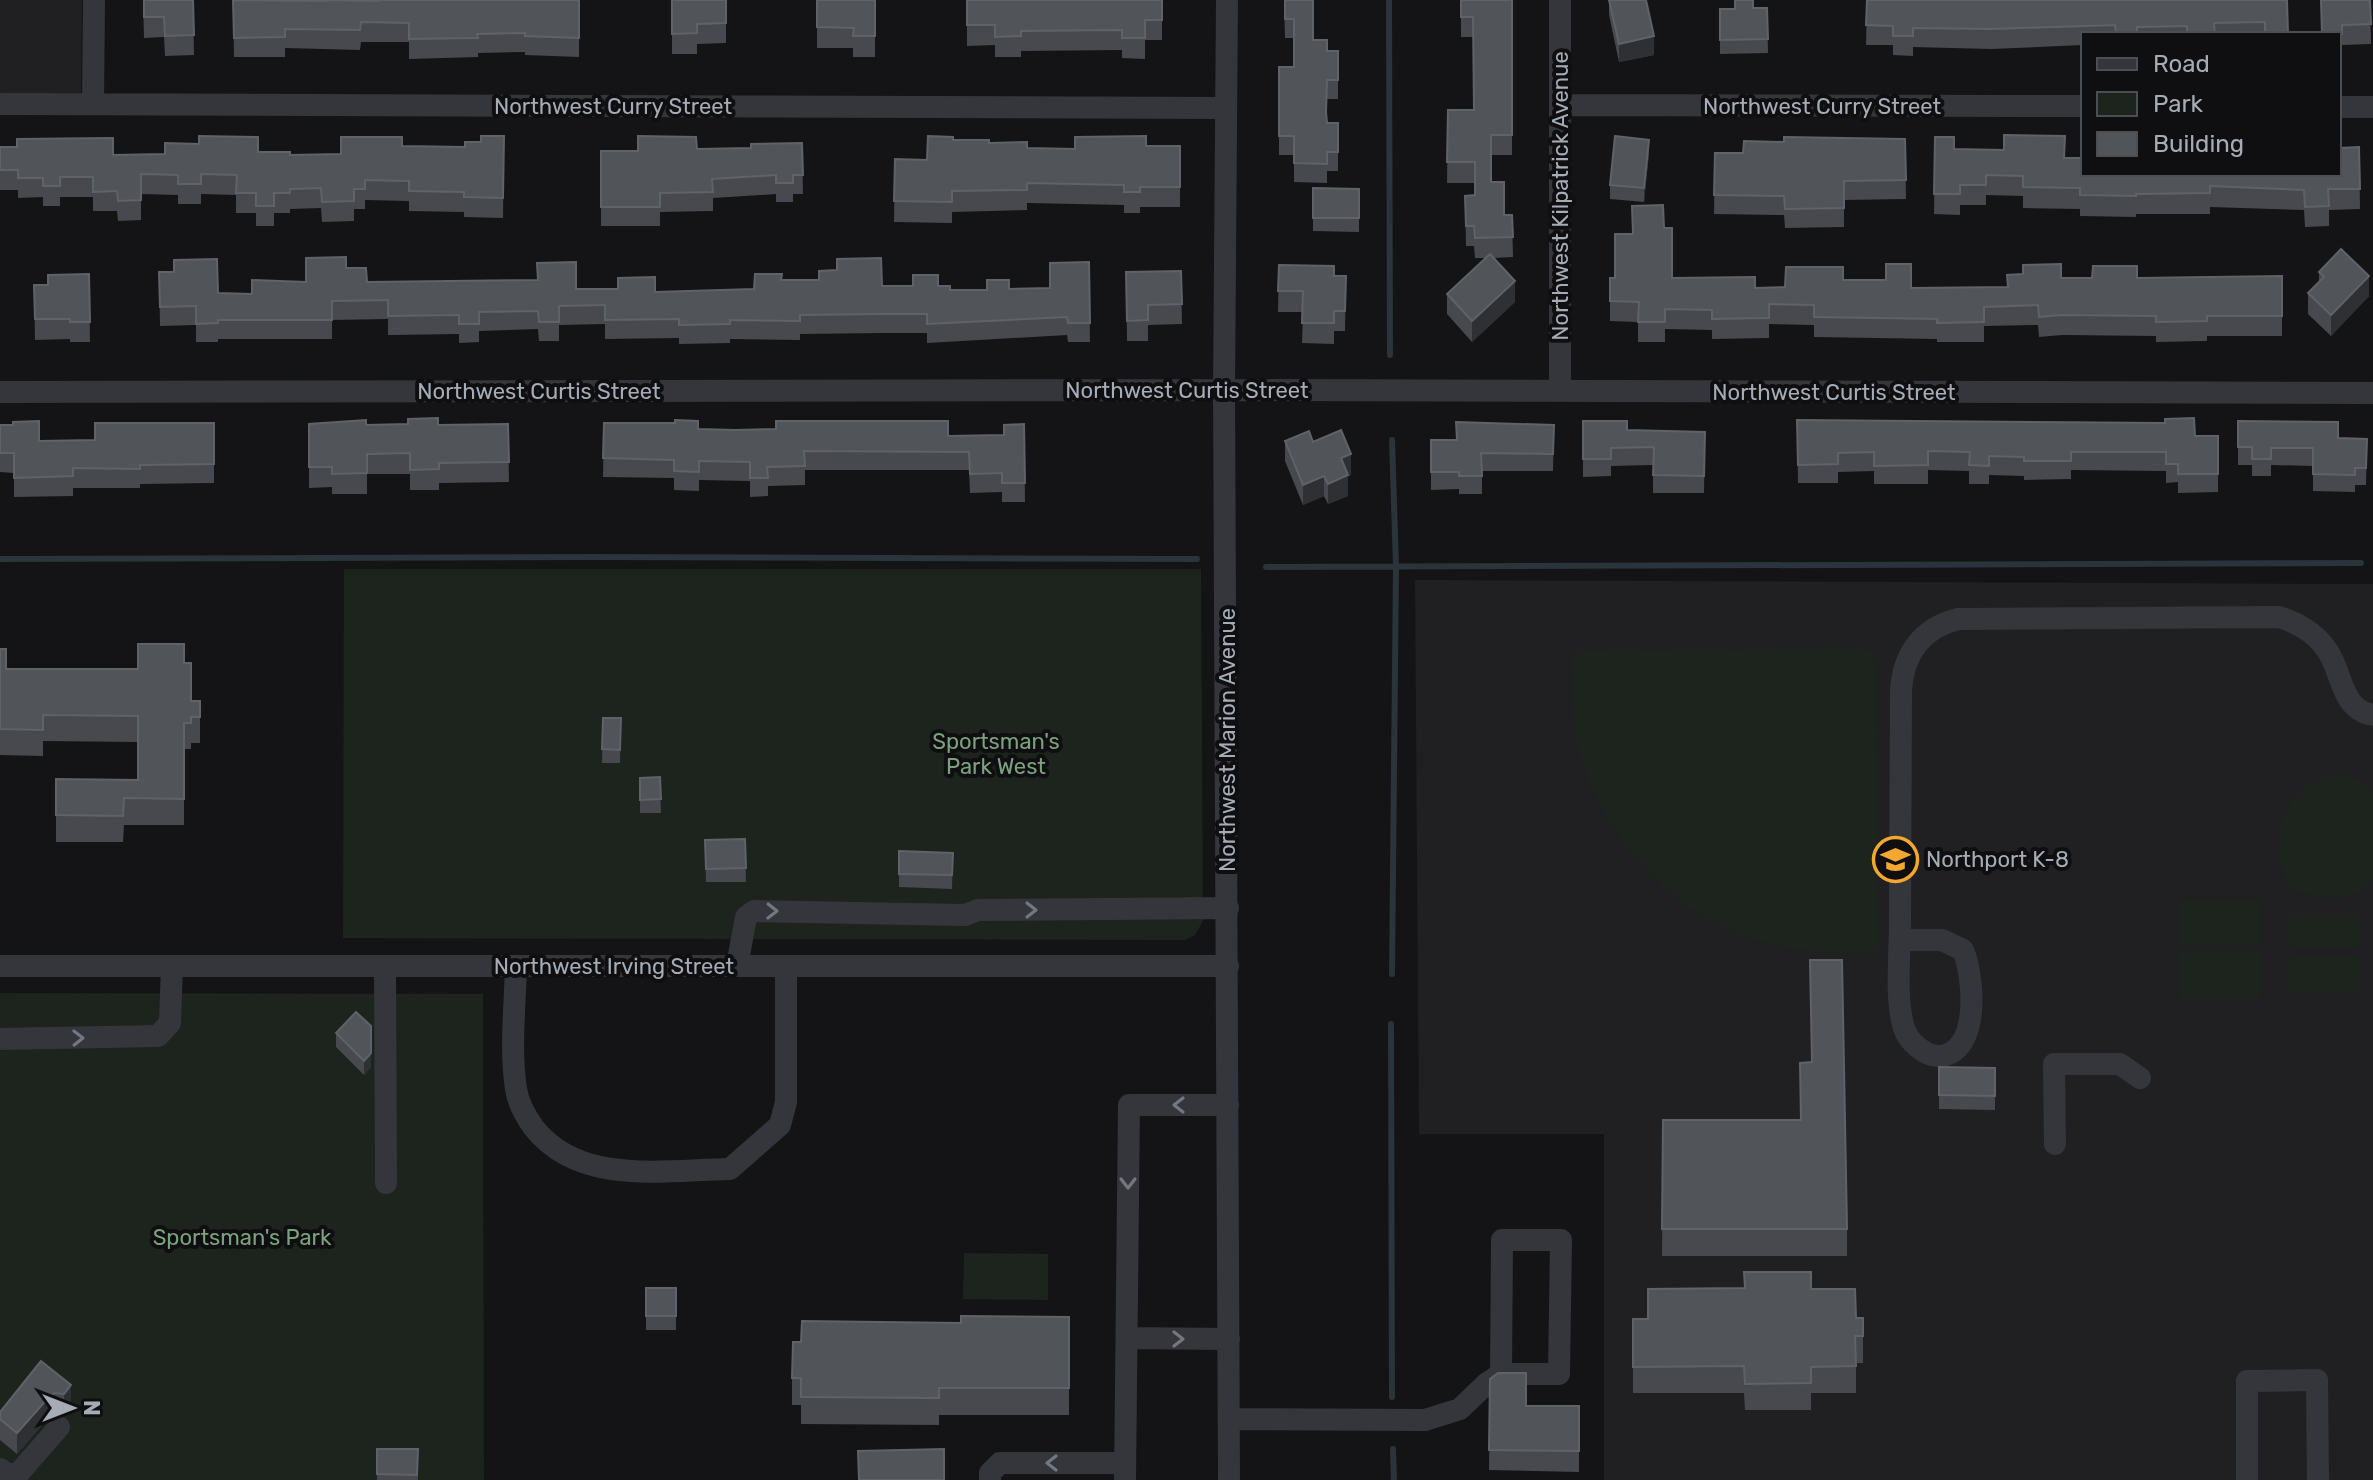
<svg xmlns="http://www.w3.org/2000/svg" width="2373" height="1480" font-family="Rubik,sans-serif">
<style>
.built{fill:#202023}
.green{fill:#1c241d}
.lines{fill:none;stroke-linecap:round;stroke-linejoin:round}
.stream{stroke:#2a343a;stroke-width:6}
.minor{stroke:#35363b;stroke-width:22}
.wall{fill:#47494e}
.shaded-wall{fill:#2e3033}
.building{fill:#515459;stroke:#5f6268;stroke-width:2}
.oneway{stroke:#73777f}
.labels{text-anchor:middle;stroke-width:8;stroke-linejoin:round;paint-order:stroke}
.street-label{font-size:22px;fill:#a6acb6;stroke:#0f0f11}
.park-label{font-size:22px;fill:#7ca27d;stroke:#0f0f11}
.poi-label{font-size:22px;fill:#a6acb6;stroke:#0f0f11;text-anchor:start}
</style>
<rect width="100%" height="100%" fill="#141416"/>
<path class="built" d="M0,0H82L81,93L0,94Z
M1415,580L2373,584V1480H1604V1134H1419Z"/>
<path class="green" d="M344,569H1201L1203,921L1195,935L1185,940L343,938Z
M1858,649L1870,651L1876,662L1879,951C1839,954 1802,952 1763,942C1640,909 1554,774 1574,650Z
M2343,773L2364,783L2373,794V878C2357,906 2316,899 2291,889C2261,841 2286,780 2343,773Z
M2178,900H2261L2260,946H2178Z
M2289,914H2359V947H2289Z
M2179,952H2261V998H2178Z
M2288,957H2359V991H2289Z
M0,993L483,994L484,1480H0Z
M964,1253L1048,1254V1300L963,1299Z"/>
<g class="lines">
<path class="stream" d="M1389,0L1390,355
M1392,440L1396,566L1392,974
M0,559L594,557L1197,559
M1266,567L2361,563
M1391,1024L1392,1397
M1393,1449L1394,1480"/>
<path class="minor" d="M1227,0L1224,390L1229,1480
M0,104L1226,108
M93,104L94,0
M1560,105L2083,106
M2339,107H2373
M1560,391V0
M0,392L1224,390L2373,393
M1900,940H1942L1963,950C1974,976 1981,1052 1940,1056C1925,1057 1908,1041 1904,1028C1895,999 1900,955 1900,924C1900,846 1901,769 1901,691C1903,654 1922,628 1958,619L2279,617C2302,624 2323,638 2333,661C2343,683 2345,710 2373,715
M0,966H1228
M385,966L386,1183
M516,966C515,1007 510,1049 516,1089C518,1103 526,1117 534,1128C580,1186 664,1170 730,1169L780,1125L786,1102V966
M737,966L746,917L754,911L965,915L978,910L1228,908
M0,1039L158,1036L170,1023L172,966
M2055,1144L2054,1064H2120L2140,1078
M1127,1338L1229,1339
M1229,1419L1425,1420L1460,1409L1486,1384L1501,1374H1559L1561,1240H1502L1501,1374
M0,1469L8,1474H18L59,1427
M990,1480V1473L1000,1463H1125
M1125,1480L1129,1105H1228
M2247,1480V1381L2317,1380L2318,1480"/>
</g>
<path class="wall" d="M143,0H193L194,55L165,56L164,37L144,38Z
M233,0L378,1L579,0V57L525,55V52L478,53V57L409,59V42H361L360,50L285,48V57H234Z
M672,0H726V43L697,44V54H672Z
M817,0H875V57H853V48H817Z
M967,0H1162V40H1145V59L1122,58V50L1021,51V57H995V45L967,46Z
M1284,0L1313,40L1327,51H1338V99H1327V123H1338V171H1327V183L1294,182V155H1279V67H1294V38H1285Z
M1461,0H1512V155H1491V182L1504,215H1512L1513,257L1493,258L1515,302L1472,342L1447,314V294L1486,258H1475L1474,246H1466L1465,196L1475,195V183H1447L1448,110H1474L1473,37H1461Z
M1609,0L1654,55L1619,62L1609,15Z
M1867,0H2287L2288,34H2083V45L1991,49L1913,47V56L1893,55V45H1866Z
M2321,0H2370L2371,44L2342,45V54H2339V34H2322Z
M1767,8L1768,53L1720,54V9Z
M504,136L503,218L464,217V212L409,211V201L365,200V209H354V221L322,222L321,208L290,209V213H274V226H256V213H236V195L201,194V204H178V195L141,194V220L118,221L117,211H93V197H60V206H43V197L18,198V190H0V147L113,155L258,152L290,155L341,154L402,146L465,147Z
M1935,137L1954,149L2065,158L2339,174L2359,147L2360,209L2329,210V226L2305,227L2304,210L2210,207V214H2136V217L2080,216V209L2023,208V196L1986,195V205H1960V215L1934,214Z
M1905,139L1906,199L1844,200V227L1785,228L1784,215L1714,214L1715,153H1743L1784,142Z
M953,140L1027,148L1075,149L1146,146H1180V207H1140V213H1124V205L1027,203V210L952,212V223L894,222L895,159L927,160Z
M802,143L803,194H793V202H776V194L713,198V211L660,212V226H601V151L751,148Z
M1649,153L1644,202L1610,199V185Z
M1313,188L1359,189V232L1313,231Z
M1664,228L1672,278L1755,288L1785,287L1843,280L1911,288L2007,287L2061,278L2282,276V336H2207V341L2156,342V336L2062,335L2039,337L2038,325L1984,326V342H1937V339L1814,337V325L1769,324V338L1712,339V330L1665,329V342H1638V322L1610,321V278H1615Z
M1089,262L1090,342H1068L1067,335L927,343V333H882L800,334V340L730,339V343L679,344V338L605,339V324L559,325V341H539L538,329L479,331V342L459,343V334L388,335V319L332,320V339H218V342H196V325L160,326L159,272L218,293L252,294L306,282L346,268L367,282L655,292L754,289L782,280L882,286H938L950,290L1050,288Z
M1279,265L1334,276H1346L1345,331H1334V344L1302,343L1303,312H1278Z
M1181,271L1182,324L1148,325V341H1127L1126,272Z
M2319,272L2369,296L2331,336L2308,314V293L2319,282Z
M89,274L90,342H70V339L35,340L34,285H48Z
M1797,420L2195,436H2218V492L2178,493V482L2166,483V471L2071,470V479L2024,480V476L1989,475V484H1969V471L1928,470V484H1874V471L1838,472V483H1798Z
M1583,421L1627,430L1705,432L1704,493H1653V465L1611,466V476L1583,477Z
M2238,421L2338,438L2367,439L2366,485H2355V492L2313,491V466L2271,465V476H2252V465H2238Z
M1456,422L1554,425L1553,471H1482V494H1459V489L1431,490V440H1456Z
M214,423V483L140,484V488H73V496L14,497V473L0,472V425H13L39,441L95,440Z
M604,423L698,429L948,436L1004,435L1024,424L1025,502H1002V492L970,493L969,470H805V485L768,486V496L750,497V481L699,480V491L674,490V478L603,477Z
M309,424L438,425L508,424L509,482L439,483V490H410V474H367V494H332V487L309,488Z
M1285,441L1313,442L1351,475L1348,476V496L1328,504L1324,496L1303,505L1285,461Z
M0,649L6,669H138L184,663L191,701H200V743H191V749H184V825H124L123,842H56V779L138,780V742L43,741V756L0,755Z
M603,718H621L620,763H602Z
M660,777L661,813H640V778Z
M745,839L746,882H706L705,840Z
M953,853L952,889L899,887V874Z
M336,1033L371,1067L364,1075L336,1047Z
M1939,1067L1995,1068V1110L1939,1109Z
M1663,1120L1847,1229V1256H1662Z
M646,1288H676V1330H646Z
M1811,1289L1856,1318H1863V1363H1856V1393H1811V1410H1745L1744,1393H1633V1319H1648Z
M1069,1317V1415H939V1425L801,1424V1405H792V1378L801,1342L961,1323Z
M41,1361L71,1405L64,1414H55L49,1417L17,1454L0,1440V1412Z
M1490,1379L1526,1406H1579V1472L1489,1470Z
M377,1449H418V1480H377Z"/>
<path class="shaded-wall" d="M1654,36V55L1619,62V44Z
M1649,140V153L1644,202V188Z
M2369,276V296L2331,336V315Z
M1515,281V302L1472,342V321Z
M1351,454V475L1348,476V496L1328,504V484L1341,458Z
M1324,476V496L1303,505V485Z
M371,1053V1067L364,1075V1061Z
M71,1385V1405L64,1414V1394Z
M55,1393V1414L49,1417L17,1454V1433L49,1397Z"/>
<path class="building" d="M144,0H193L194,35L165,36L164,17H144Z
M233,0L326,1V0L378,1V0H579V38L525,36V33L477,34L478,38L409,39V23L361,22L360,30L285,29V37L234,38Z
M672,0H726V23L697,24V33L672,34Z
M817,0H875V36H853L854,28L817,27Z
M967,0H1162V20H1145V38H1122V30L1021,31V36L995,37V25H967Z
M1285,0H1313V40H1327V51H1338V80H1327L1326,112L1327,123H1338V152H1327V164L1294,163V136H1279V67H1294V19H1285Z
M1461,0H1512V135H1491V182H1504V215H1512L1513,237L1475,238L1474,226H1466L1465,196L1475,195V162H1447L1448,110H1474L1473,17H1461Z
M1609,0H1646L1654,36L1619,44Z
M1735,0H1753V8H1767L1768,39L1720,40V9H1735Z
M1867,0H2287L2288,34H2265V22L2214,23L2215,34H2187V26L2137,27V34H2116L2115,25L1991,29L1913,28V36H1893V26L1866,25Z
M2321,0H2370L2371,24L2342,25V34H2322Z
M2004,135L2065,136L2064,158H2083V174H2339V148L2359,147L2360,189H2328L2329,206L2305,207L2304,190L2210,186V193L2136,194V196L2080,195V188L2023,187V176L1986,175V185H1960V194H1934L1935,137H1954V149L2004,150Z
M199,136L258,137V152H290V155L341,154V137H402V146L465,147V142H481V136H504L503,198L464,197V192L409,191V181L365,180V189H354V201L322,202L321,188L290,189V193H274V206H256V193H236L237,175L201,174V184H178V175L141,174V200L118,201L117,191L93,192V177H60V186H43V178H18V170H0V147H17V139L113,138V155L165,154V143L199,144Z
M638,136L696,137L697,149L751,148V144L802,143L803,175H793V183H776V175L712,179L713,192L660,193V207H601V151H638Z
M928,136L953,137V140H989V143L1027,142V148L1075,149V137L1146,136V146H1180V187H1140V192H1124V185L1027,183V190L952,191V202L894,201L895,159L927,160Z
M1615,136L1649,140L1644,188L1610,185Z
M1784,137L1905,139L1906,180L1844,181V208L1785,209L1784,196L1714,195L1715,153H1743L1744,141L1784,142Z
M1313,188L1359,189V218H1313Z
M1663,205L1664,228H1672V278L1755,277V288L1785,287L1786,267H1843V280H1886V264H1911V288L2008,287L2007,275L2023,274V265L2061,264V278H2092L2093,266H2137V278L2282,276V316H2207V321L2156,322V316L2062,315L2039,317L2038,305L1984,307V322L1937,323V319L1814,317V305L1769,304V318L1712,319V310L1665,309V322H1638L1639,302L1610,301V278H1615V234H1633L1632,206Z
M2341,249L2369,276L2331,315L2308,293L2324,277L2319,272Z
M1490,254L1515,281L1472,321L1447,294Z
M346,257V268H366L367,282L538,280L537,263L576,262V289H618V278L655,277V292L754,289L755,274H782L781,280H819V271L837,270V259L881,258L882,286H913V275H938V286H950V290H987V280H1009V289L1050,288V263L1089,262L1090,323H1068L1067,317L927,324V314H882L800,315V321L730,320V324L679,325V319L605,320V305L559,306V322H539L538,311L479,312V324H459V315L388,316V300L332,301V320H218V323L196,324V306L160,307L159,272H174V260L217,259L218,293L252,294V280L306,282V258Z
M1279,265L1334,266V276H1346L1345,311H1334V323H1302L1303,291H1278Z
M1181,271L1182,304L1148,305V320L1127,321L1126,272Z
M89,274L90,322H70V319H35L34,285H48V275Z
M438,418V425L508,424L509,462L439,463V469L410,470V453L367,454V473L332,474V467H309V424L366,420V425L408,424V419Z
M2194,418L2195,436H2218V474H2178V464H2166V452H2071V461H2024V457L1989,456V466L1969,465L1970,452L1928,451V465L1874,466V452L1838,453V464L1798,465L1797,420L2165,423V419Z
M675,420L698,421V429L735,430L776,429V421H948V436L1004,435V425L1024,424L1025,483H1002V473L970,474L969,452L804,451L805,466L767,467L768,478H750V462L699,461V472L674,471V460L603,458L604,423H675Z
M39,421V441L95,440V423H214V464L140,465V469L73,468V476L14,478V453H0V425H13V422Z
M1583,421H1627V430L1705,432L1704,476L1653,475L1654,447L1611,448V459H1583Z
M2238,421L2338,422V438L2367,439L2366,468H2355V475L2313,474V448H2271V459H2252V447H2238Z
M1456,422L1554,425L1553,454L1481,453L1482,476H1459V472H1431V440H1457Z
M1341,430L1351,454L1341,458L1348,475L1328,484L1324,476L1303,485L1285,441L1309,431L1313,442Z
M138,644H184V663H191V701H200V717H191V723H184V799L124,798L123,816L56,815V779L138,780V716L43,715V730L0,729V649H6V669H138Z
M603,718H621L620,750L602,749Z
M660,777L661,799L640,800V778Z
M745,839L746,868L706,869L705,840Z
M899,851L953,853L952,875L899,874Z
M1810,960H1842L1847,1229H1662L1663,1120H1801L1800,1063L1812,1062Z
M356,1012L371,1026V1053L364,1061L336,1033Z
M1939,1067L1995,1068V1096L1939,1095Z
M1744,1272H1811V1289H1855L1856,1318H1863V1336H1855L1856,1366L1811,1367V1383L1745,1384L1744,1366L1633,1367V1319H1648V1289L1745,1288Z
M646,1288H676V1316H646Z
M961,1316L1069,1317V1388H939V1398L801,1397V1378H792L793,1342H801L802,1321L961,1323Z
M41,1361L71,1385L64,1394L55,1393L49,1397L17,1433L0,1419V1412Z
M1498,1373H1526V1406H1579V1451L1489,1450L1490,1379Z
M377,1449H418L417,1475L377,1474Z
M944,1449V1480H859L858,1451Z"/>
<defs><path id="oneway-chevron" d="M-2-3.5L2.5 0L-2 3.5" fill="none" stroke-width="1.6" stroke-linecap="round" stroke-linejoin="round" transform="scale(2)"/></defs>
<g class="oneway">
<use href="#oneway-chevron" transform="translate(1031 910)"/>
<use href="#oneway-chevron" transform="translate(772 911) rotate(1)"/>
<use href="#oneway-chevron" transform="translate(78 1038) rotate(-1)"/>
<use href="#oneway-chevron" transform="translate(1179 1105) rotate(180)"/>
<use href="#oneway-chevron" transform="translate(1128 1183) rotate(90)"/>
<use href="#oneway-chevron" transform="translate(1178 1339)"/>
<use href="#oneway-chevron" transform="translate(1052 1463) rotate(180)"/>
</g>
<defs>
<symbol id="school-ring" viewBox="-11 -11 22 22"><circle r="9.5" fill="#0f0f11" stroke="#f4a82f" stroke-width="1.5"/><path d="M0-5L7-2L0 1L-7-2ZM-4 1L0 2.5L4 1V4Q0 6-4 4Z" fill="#f4a82f"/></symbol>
</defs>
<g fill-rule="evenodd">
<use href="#school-ring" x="1870" y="834" width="51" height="51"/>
</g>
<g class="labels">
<g class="street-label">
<text x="613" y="114">Northwest Curry Street</text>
<text x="1822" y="114">Northwest Curry Street</text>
<text transform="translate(1560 196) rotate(-90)" y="8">Northwest Kilpatrick Avenue</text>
<text x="1187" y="398">Northwest Curtis Street</text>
<text x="539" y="399">Northwest Curtis Street</text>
<text x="1834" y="400">Northwest Curtis Street</text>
<text transform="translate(1227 740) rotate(-90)" y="8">Northwest Marion Avenue</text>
<text x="614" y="974">Northwest Irving Street</text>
</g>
<g class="park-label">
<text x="996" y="749">Sportsman's<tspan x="996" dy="25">Park West</tspan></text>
<text x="242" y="1245">Sportsman's Park</text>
</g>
<g class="poi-label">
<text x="1926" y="867">Northport K-8</text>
</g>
</g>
<rect x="2081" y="32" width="260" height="144" fill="#0f0f11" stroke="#4b4e53" stroke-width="2"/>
<rect x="2097" y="58" width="40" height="12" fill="#35363b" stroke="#4b4e53" stroke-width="2"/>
<text x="2153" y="72" font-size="24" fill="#a6acb6">Road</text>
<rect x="2097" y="92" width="40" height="24" fill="#1c241d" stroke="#4b4e53" stroke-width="2"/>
<text x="2153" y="112" font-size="24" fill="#a6acb6">Park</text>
<rect x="2097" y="132" width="40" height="24" fill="#515459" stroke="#4b4e53" stroke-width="2"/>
<text x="2153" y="152" font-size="24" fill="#a6acb6">Building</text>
<g transform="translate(72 1408) rotate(90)" stroke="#0f0f11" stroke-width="6" paint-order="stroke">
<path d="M0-6L14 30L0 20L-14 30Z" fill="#a6acb6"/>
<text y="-12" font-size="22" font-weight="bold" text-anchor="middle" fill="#a6acb6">N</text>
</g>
</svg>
